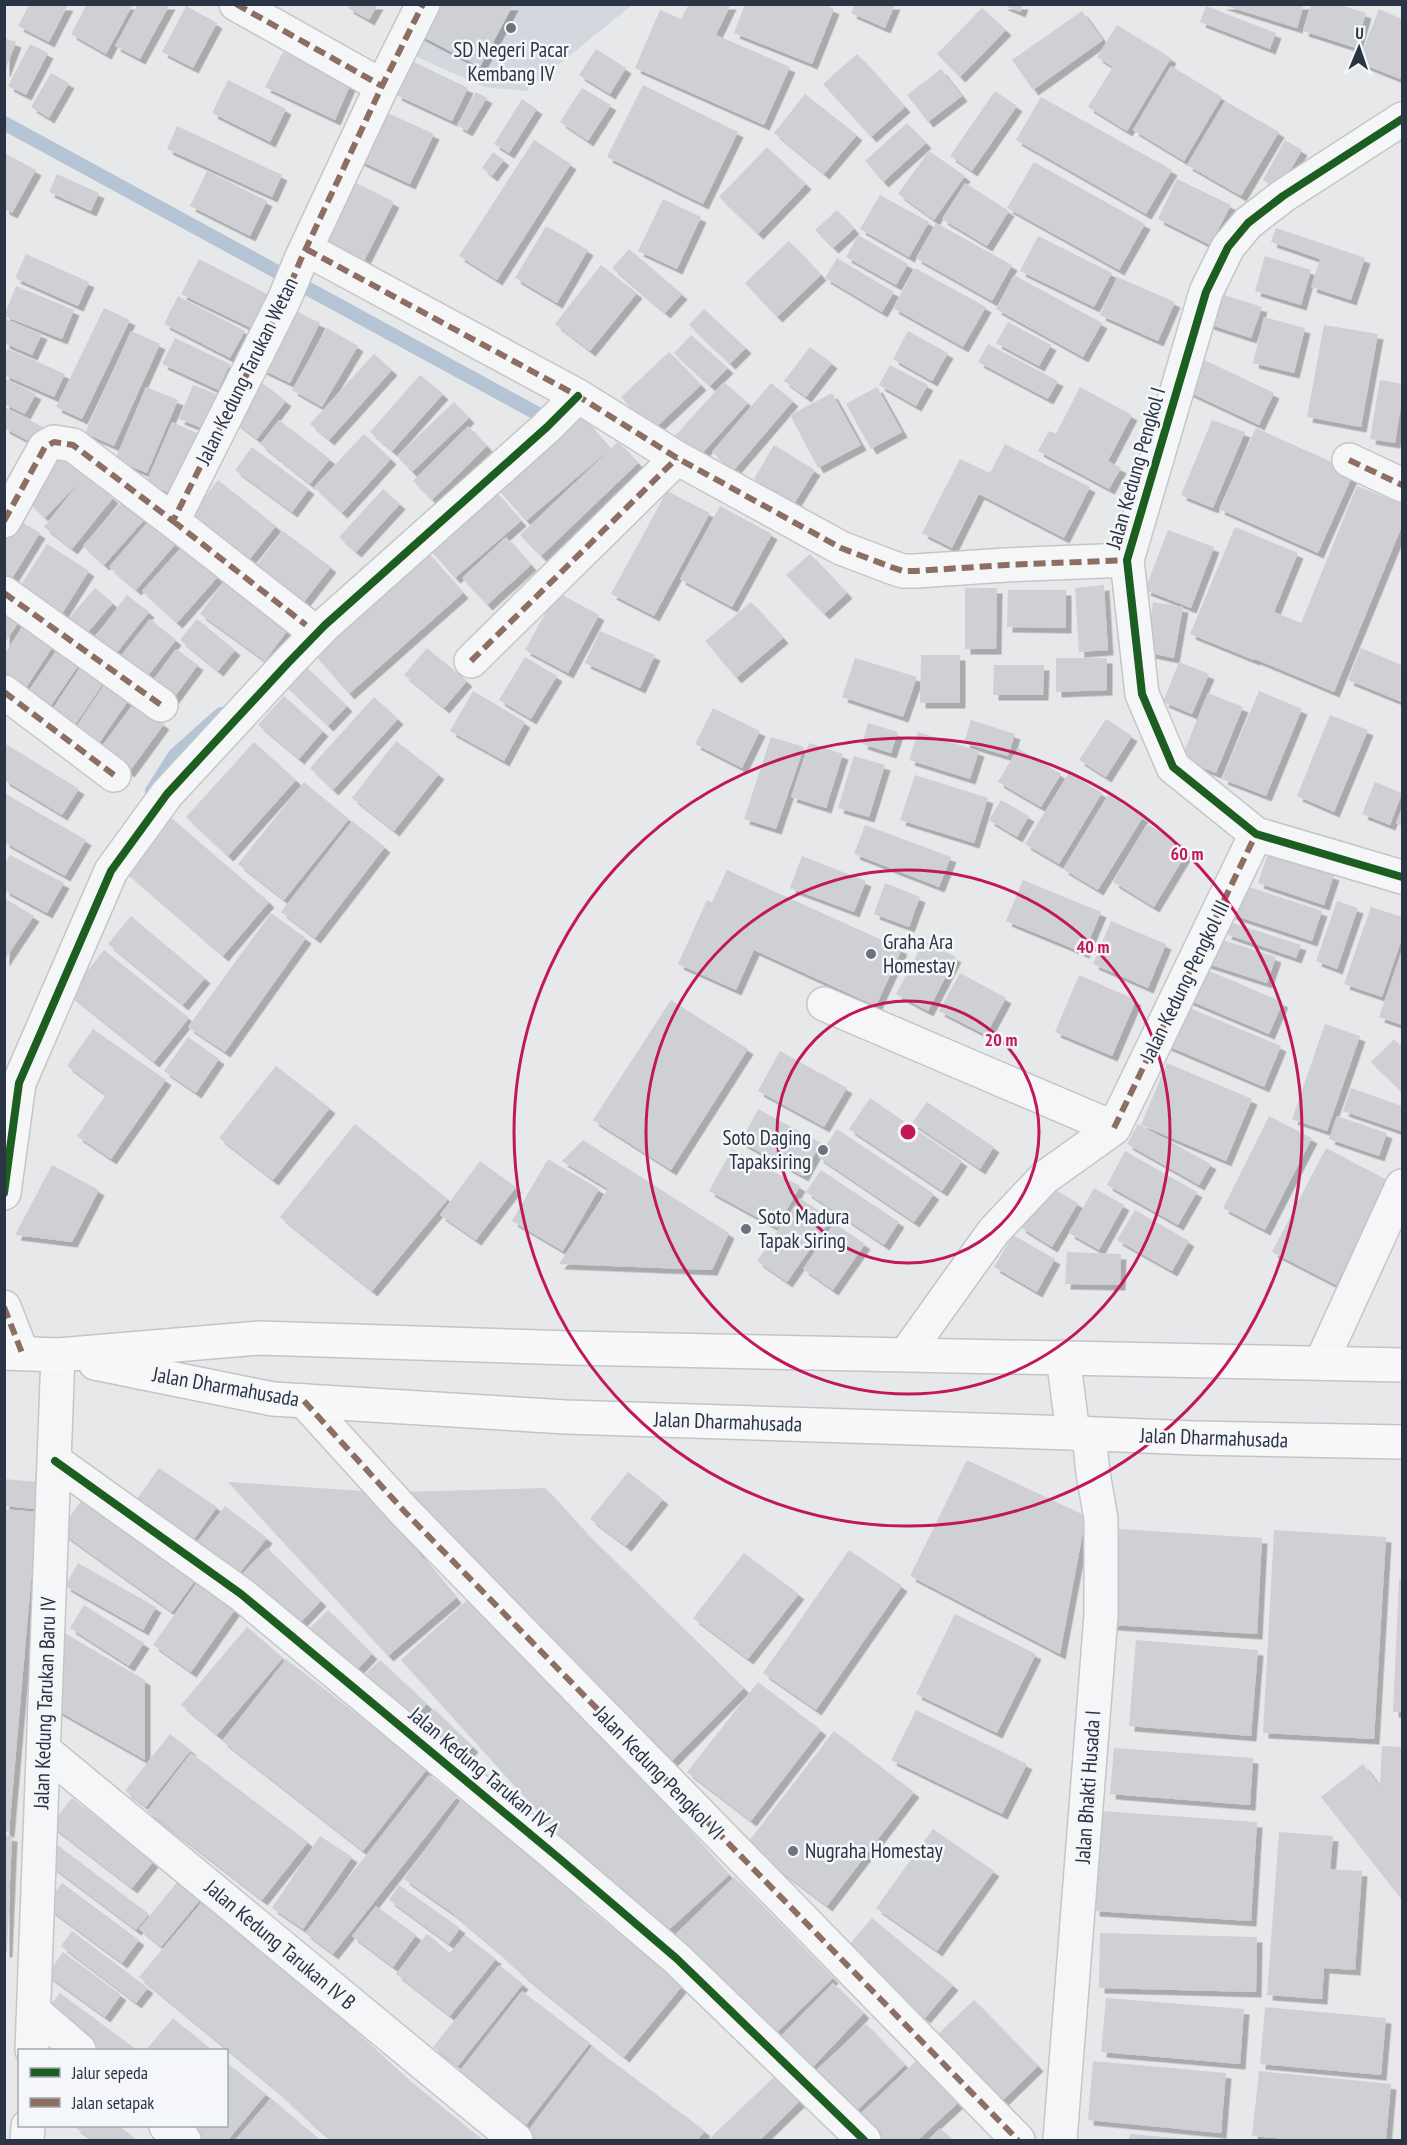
<svg xmlns="http://www.w3.org/2000/svg" width="1407" height="2145" font-family="'PT Sans Narrow',sans-serif">
<style>
.built{fill:#d4d7dd}
.lines{fill:none;stroke-linecap:round;stroke-linejoin:round}
.stream{stroke:#b4c4d5;stroke-width:14}
.building{fill:#ced0d3;filter:url(#shadow)}
.street-casing{stroke:#c4c6c8;stroke-width:36}
.primary-casing{stroke:#c2c5c8;stroke-width:36}
.street{stroke:#f5f6f7;stroke-width:33}
.primary{stroke:#f8f8f8;stroke-width:33}
.quiet{stroke:#8d6e63;stroke-width:6;stroke-dasharray:12 6;stroke-linecap:butt}
.cycleway-casing{stroke:#f4f6f9;stroke-width:11}
.cycleway{stroke:#1b5e20;stroke-width:8}
.ring{fill:none;stroke:#c2185b;stroke-width:3}
.poi-dot{fill:#6c737f;stroke:#f4f6f9;stroke-width:2}
.labels{text-anchor:middle;stroke-width:5;stroke-linejoin:round;paint-order:stroke}
.poi-label{font-size:21px;fill:#2b3445;stroke:#f4f6f9;text-anchor:start}
.street-label{font-size:21px;fill:#2b3445;stroke:#f4f6f9}
.centre{fill:#c2185b;stroke:#f4f6f9;stroke-width:3}
.ring-label{font-size:18px;text-anchor:middle;font-weight:bold;fill:#c2185b;stroke:#f4f6f9;stroke-width:5;stroke-linejoin:round;paint-order:stroke}
</style>
<defs>
<filter id="shadow"><feDropShadow dx="5.5" dy="5.5" stdDeviation="0" flood-color="#0004"/></filter>
</defs>
<rect width="100%" height="100%" fill="#e6e8ea"/>
<path class="built" d="M430,5H632L526,91L484,87L406,52Z"/>
<g class="lines">
<path class="stream" d="M4,123L549,420L545,423
M152,791L175,755L221,714"/>
</g>
<path class="building" d="M87,4H133L106,54L71,34Z
M138,4H170L140,59L115,46Z
M350,4H378L369,20L348,8Z
M689,4H731L716,35L790,67L764,125L635,68L660,10L681,19Z
M745,4H823L834,9L812,64L734,33Z
M855,4H895L885,28L851,13Z
M1001,4H1023L1020,12Z
M1220,4H1304L1297,28Z
M1311,4H1338L1366,13L1356,48L1303,31Z
M29,5H68L49,42L18,26Z
M435,5H513L480,67L419,35Z
M186,6L217,23L193,68L162,52Z
M1206,6L1276,33L1270,49L1200,22Z
M982,8L1006,30L960,77L937,54Z
M1379,9L1402,19V74L1400,79L1358,62Z
M1082,11L1103,40L1033,90L1012,60Z
M1117,25L1171,58L1127,131L1088,107L1113,67L1097,57Z
M4,38L16,42L5,71H4Z
M30,44L48,53L26,95L8,86Z
M596,49L626,68L610,94L579,75Z
M283,52L351,83L335,120L265,87Z
M857,54L905,107L871,137L823,84Z
M412,61L468,88L452,121L396,95Z
M1171,66L1222,97L1184,161L1133,130Z
M941,69L962,96L928,122L907,95Z
M51,73L69,83L49,118L31,107Z
M228,80L286,109L270,142L212,113Z
M643,85L738,132L703,204L607,157Z
M582,88L611,105L588,141L560,122Z
M995,91L1017,106L972,171L950,156Z
M476,92L487,98L467,131L457,125Z
M805,94L857,135L824,174L774,133Z
M1041,97L1172,170L1146,214L1016,140Z
M522,99L537,109L509,153L494,144Z
M1225,101L1279,132L1241,196L1187,165Z
M381,110L434,134L410,184L358,160Z
M907,123L926,143L883,182L865,161Z
M177,126L282,175L272,197L167,149Z
M534,140L571,164L497,280L459,256Z
M1285,140L1302,150L1279,190L1263,180Z
M767,147L806,184L758,234L719,197Z
M929,151L965,176L934,220L898,194Z
M493,152L504,160L492,176L482,168Z
M4,153L36,170L12,213L4,209Z
M1034,162L1145,224L1119,270L1007,208Z
M207,171L267,201L250,236L190,206Z
M57,174L99,193L91,211L49,192Z
M1177,179L1231,205L1210,245L1158,219Z
M352,181L394,202L361,267L319,246Z
M965,183L1009,211L987,246L942,219Z
M880,195L929,222L909,257L860,229Z
M663,199L701,217L677,269L638,251Z
M837,210L854,229L833,248L815,230Z
M936,223L1012,265L992,301L916,258Z
M546,226L588,250L557,303L515,278Z
M1276,228L1365,258L1351,300L1311,287L1320,259L1271,242Z
M858,235L908,264L896,285L846,257Z
M1038,236L1112,273L1094,307L1020,271Z
M789,241L821,275L777,317L745,283Z
M629,249L682,294L665,313L612,268Z
M26,254L89,282L78,306L15,278Z
M1265,256L1311,270L1301,305L1255,291Z
M837,258L894,292L882,312L825,278Z
M199,259L271,296L253,329L181,294Z
M601,265L637,293L590,351L555,324Z
M915,268L986,307L963,347L893,308Z
M1014,275L1102,323L1083,357L996,309Z
M1117,277L1175,302L1158,341L1100,315Z
M16,286L74,310L62,339L4,316Z
M1218,293L1262,307L1251,338L1208,324Z
M178,296L245,331L230,358L164,324Z
M104,308L130,320L82,419L56,407Z
M292,309L320,323L290,383L261,369Z
M704,309L746,348L730,364L689,325Z
M1264,317L1305,328L1294,373L1253,363Z
M4,318L42,334L32,355L4,343Z
M1008,322L1051,345L1039,366L996,343Z
M1324,325L1378,334L1361,427L1307,417Z
M327,328L358,346L322,407L292,390Z
M131,331L160,344L114,446L85,433Z
M908,331L948,353L932,381L893,359Z
M691,335L728,368L710,386L674,353Z
M175,338L230,364L218,390L162,364Z
M988,344L1058,381L1048,399L978,362Z
M810,347L832,363L806,397L784,381Z
M8,349L65,374L54,397L4,375V356Z
M669,352L701,385L652,431L621,397Z
M374,354L392,370L329,440L310,424Z
M1198,357L1274,393L1259,425L1182,389Z
M890,365L928,385L916,406L879,385Z
M420,375L443,394L392,451L370,432Z
M4,378L36,394L25,414L4,404Z
M1380,380L1402,384V399L1395,443L1370,439Z
M261,382L286,401L257,439L231,419Z
M724,382L748,403L697,459L673,438Z
M771,383L793,401L734,470L712,452Z
M193,385L216,394L204,429L179,419Z
M146,387L178,400L147,473L115,460Z
M877,387L902,432L871,449L846,404Z
M1080,387L1132,415L1108,461L1121,468L1109,489L1038,451L1049,431L1056,434Z
M832,393L861,445L818,468L790,415Z
M454,402L469,418L412,472L397,456Z
M4,407L43,427L34,444L4,428Z
M574,407L610,449L526,521L490,480Z
M279,420L330,459L310,484L260,444Z
M1212,420L1245,432L1213,508L1181,495Z
M172,422L199,434L172,494L146,483Z
M468,426L487,446L432,500L413,481Z
M1256,428L1354,472L1318,553L1219,509Z
M364,434L391,459L342,513L314,487Z
M618,442L638,463L541,556L520,535Z
M1005,444L1090,487L1064,538L979,494L952,548L922,533L960,459L990,473Z
M774,445L815,470L794,504L754,479Z
M252,447L309,489L292,512L235,470Z
M59,453L113,498L72,549L44,527L81,480L45,518L20,494Z
M218,480L276,526L241,570L183,525Z
M489,485L521,521L455,578L424,543Z
M1357,486L1402,504V526L1334,692L1255,659L1254,660L1190,634L1235,527L1298,553L1274,612L1301,623Z
M383,489L400,504L356,552L339,537Z
M667,491L710,513L654,616L611,594Z
M123,500L145,519L104,565L83,546Z
M720,506L772,534L732,607L680,579Z
M151,518L179,540L136,590L109,567Z
M17,519L40,533L11,580L4,576V540Z
M1168,530L1214,547L1191,608L1145,590Z
M283,531L331,567L297,611L249,575Z
M506,537L531,565L487,605L462,578Z
M187,541L222,572L177,623L142,591Z
M47,544L89,571L61,615L19,588Z
M422,547L463,593L349,694L308,647Z
M810,554L847,593L824,614L786,575Z
M230,573L295,620L265,661L200,614Z
M1104,585L1108,650L1079,652L1075,588Z
M95,588L113,603L83,638L65,622Z
M965,588H997L996,649H965Z
M1008,590H1066V628L1007,627Z
M557,592L599,615L568,673L525,650Z
M127,595L149,612L114,656L93,640Z
M751,602L783,638L736,678L705,641Z
M1153,602L1183,607L1174,658L1145,652Z
M4,611L20,620L4,644Z
M150,619L176,640L143,682L116,662Z
M197,619L235,650L218,671L180,640Z
M26,621L57,640L20,697L4,688V655Z
M600,631L655,655L640,688L585,663Z
M60,645L82,660L43,717L21,702Z
M427,648L467,681L444,708L404,675Z
M1361,648L1402,665V702L1348,680Z
M176,649L198,665L167,707L145,691Z
M921,655H960V703H920Z
M525,657L557,676L531,719L499,700Z
M855,658L917,677L903,717L842,697Z
M1056,658H1107V690L1056,692Z
M1179,662L1209,674L1192,714L1163,702Z
M83,663L106,679L69,734L46,719Z
M302,663L347,706L328,726L283,683Z
M994,665H1044L1043,695H993Z
M106,682L130,698L95,749L72,733Z
M473,691L525,722L504,761L450,731Z
M1259,691L1302,709L1266,796L1222,779Z
M1208,693L1243,707L1216,773L1181,759Z
M284,696L323,731L299,759L258,725Z
M374,697L398,719L333,790L310,768Z
M134,703L164,724L129,772L99,750Z
M713,708L760,731L742,768L695,744Z
M1330,715L1368,730L1334,812L1297,796Z
M1106,719L1132,736L1106,777L1079,760Z
M971,720L1015,734L1008,756L964,743Z
M868,723L898,732L891,753L862,744Z
M918,732L979,751L970,779L909,760Z
M771,737L804,747L776,829L744,819Z
M396,741L439,774L394,831L352,798Z
M254,742L296,780L228,856L186,817Z
M4,743L79,789L62,815L4,780Z
M809,743L843,754L826,808L791,797Z
M1018,748L1061,774L1041,807L998,782Z
M854,756L885,765L869,817L838,808Z
M1069,773L1102,793L1059,864L1025,844Z
M915,775L988,798L974,843L900,820Z
M304,782L349,819L284,900L238,864Z
M1375,782L1402,793L1390,825L1362,814Z
M4,793L86,840L65,876L4,842Z
M1108,795L1143,817L1098,890L1063,869Z
M1001,800L1029,816L1017,837L989,820Z
M1402,808V826L1396,823Z
M170,817L269,902L223,956L124,870Z
M352,821L385,847L315,938L281,912Z
M1147,824L1189,849L1154,907L1113,882Z
M865,825L951,857L939,887L854,854Z
M1268,853L1334,875L1324,905L1258,883Z
M10,855L64,883L47,913L4,890V865Z
M802,856L866,881L854,912L790,888Z
M727,870L902,949L876,1006L754,950L736,990L678,964L707,900L712,902Z
M1023,880L1101,912L1084,953L1006,921Z
M885,883L920,897L909,927L874,914Z
M1240,884L1322,911L1312,941L1230,914Z
M4,898L34,916L4,961Z
M1337,901L1358,908L1337,969L1316,961Z
M1371,907L1402,917V938L1382,997L1344,984Z
M271,913L306,938L225,1052L188,1027Z
M131,916L205,978L183,1005L108,944Z
M1111,921L1166,944L1148,988L1093,964Z
M1230,922L1301,945L1296,958L1226,934Z
M1214,937L1276,957L1267,983L1205,963Z
M924,941L956,957L928,1011L896,994Z
M104,950L189,1018L154,1062L69,994Z
M1402,950V1025L1379,1017Z
M1195,965L1283,1002L1269,1034L1181,997Z
M960,973L1006,998L986,1035L939,1011Z
M1079,975L1136,1000L1112,1056L1055,1032Z
M671,1000L748,1049L671,1170L593,1120Z
M1180,1004L1281,1046L1264,1087L1163,1044Z
M1325,1024L1360,1036L1327,1131L1292,1119Z
M93,1029L166,1080L111,1159L77,1136L106,1095L67,1066Z
M188,1037L219,1059L196,1093L164,1071Z
M1394,1039L1402,1047V1092L1371,1062Z
M780,1051L847,1088L824,1127L758,1091Z
M1167,1063L1252,1099L1226,1161L1141,1125Z
M276,1066L330,1108L273,1180L219,1138Z
M1351,1088L1402,1106L1401,1131L1343,1111Z
M870,1098L962,1161L942,1191L849,1129Z
M927,1102L994,1147L980,1169L912,1123Z
M758,1109L821,1143L803,1176L741,1142Z
M1269,1116L1312,1138L1265,1230L1223,1208Z
M1337,1116L1387,1133L1379,1156L1329,1139Z
M355,1124L448,1199L372,1291L280,1217Z
M1138,1124L1211,1164L1199,1185L1127,1144Z
M837,1129L934,1194L914,1222L818,1157Z
M583,1140L729,1233L712,1270L559,1264L608,1189L562,1161Z
M1326,1148L1389,1181L1336,1285L1272,1252Z
M732,1149L800,1186L777,1228L709,1191Z
M1125,1151L1197,1192L1178,1225L1107,1185Z
M548,1159L599,1189L563,1251L512,1221Z
M480,1161L516,1187L476,1240L440,1215Z
M52,1165L99,1190L72,1242L15,1235Z
M821,1170L899,1222L884,1245L806,1192Z
M1045,1184L1078,1203L1052,1247L1020,1227Z
M1094,1188L1124,1205L1099,1250L1069,1233Z
M800,1198L831,1219L787,1282L757,1261Z
M1135,1210L1189,1241L1172,1271L1117,1240Z
M834,1223L865,1244L833,1290L803,1269Z
M1013,1235L1055,1259L1037,1292L994,1267Z
M1067,1252L1121,1254L1120,1285L1065,1284Z
M967,1460L1086,1516L1060,1654L910,1576Z
M159,1468L217,1507L192,1542L134,1503Z
M628,1472L663,1499L626,1546L590,1519Z
M4,1479L37,1482L35,1509L4,1506Z
M228,1482L378,1492L422,1557L456,1598L388,1656Z
M545,1488L583,1530L744,1688L671,1762L400,1492Z
M85,1496L197,1578L172,1612L59,1531Z
M225,1506L267,1538L235,1579L193,1547Z
M4,1509L37,1512L9,1832L4,1831Z
M1118,1529L1262,1538L1257,1634L1112,1625Z
M1274,1530L1386,1537L1374,1739L1263,1733Z
M267,1548L321,1601L296,1627L241,1575Z
M849,1550L902,1586L816,1710L763,1673Z
M744,1553L799,1594L748,1659L693,1618Z
M78,1563L156,1607L143,1630L65,1586Z
M1399,1579H1402V1712H1393Z
M198,1581L236,1608L191,1672L153,1645Z
M475,1593L729,1875L661,1937L598,1868L559,1835L401,1660Z
M84,1605L144,1643L129,1666L70,1628Z
M328,1610L372,1654L348,1679L303,1635Z
M955,1614L1036,1654L997,1733L916,1694Z
M54,1627L145,1680V1760L53,1708Z
M247,1627L283,1658L217,1735L181,1705Z
M1136,1640L1258,1650L1251,1736L1129,1726Z
M286,1659L427,1769L363,1851L222,1741Z
M380,1660L427,1704L406,1726L358,1681Z
M758,1682L821,1730L751,1821L687,1772Z
M434,1709L473,1747L455,1766L416,1728Z
M916,1710L1027,1764L1002,1814L891,1760Z
M834,1731L914,1792L827,1906L746,1845Z
M170,1734L191,1750L146,1807L125,1791Z
M1382,1746L1402,1747V1900L1321,1797L1363,1764L1380,1786Z
M1114,1748L1253,1758L1250,1805L1110,1794Z
M191,1753L308,1842L262,1900L147,1811Z
M429,1775L457,1797L333,1954L305,1933Z
M72,1798L153,1862L132,1888L50,1825Z
M461,1800L509,1835L555,1873L583,1904L683,1985L624,2057L524,1976L497,1951L452,1913L404,1879Z
M1101,1811L1257,1822L1251,1921L1094,1911Z
M933,1829L994,1871L937,1951L876,1908Z
M1279,1832L1333,1836L1330,1869L1362,1871L1355,1970L1324,1968L1322,1999L1267,1995Z
M4,1835L12,1836L7,1952H4Z
M320,1836L352,1857L303,1929L272,1908Z
M56,1844L149,1914L136,1930L43,1860Z
M734,1877L833,1978L769,2040L671,1939Z
M178,1881L200,1900L161,1947L139,1929Z
M62,1883L139,1940L122,1963L45,1906Z
M399,1885L460,1928L449,1944L389,1900Z
M202,1902L336,2013L409,2080L483,2140H332L312,2124L276,2090L139,1977Z
M376,1906L416,1935L393,1967L352,1936Z
M872,1918L953,1985L925,2018L844,1951Z
M72,1931L148,1988L136,2003L61,1946Z
M1100,1933L1257,1937L1256,1992L1099,1988Z
M427,1934L450,1953L465,1935L496,1959L450,2016L396,1974Z
M63,1952L121,1995L105,2017L47,1975Z
M499,1965L523,1984L458,2066L433,2047Z
M833,1983L864,2013L810,2070L778,2039Z
M522,1991L590,2043L525,2126L458,2073Z
M60,1993L137,2050H89L43,2015Z
M1106,1998L1244,2009L1240,2064L1101,2052Z
M974,2000L1038,2066L1002,2101L937,2035Z
M1265,2007L1386,2018L1381,2075L1260,2064Z
M173,2018L212,2050H146Z
M866,2024L905,2065L852,2115L813,2073Z
M592,2046L705,2131L697,2140H538L527,2132Z
M919,2058L960,2101L918,2140H879L857,2117Z
M1093,2061L1226,2073L1221,2133L1088,2120Z
M226,2062L266,2094L228,2140H203L184,2126H226Z
M1259,2071L1391,2084L1386,2140H1298L1252,2136Z
M775,2076L800,2101L760,2140H708Z
M271,2098L301,2124L321,2140H235Z
M74,2126H119L137,2140H92Z
M940,2128L953,2140H928Z
M1130,2134L1187,2139V2140H1129Z"/>
<g class="lines">
<defs>
<path id="street" d="M236,4L382,86
M1402,119L1283,196L1248,223L1228,247L1206,292L1127,560L1142,694L1173,767L1256,834L1402,877
M306,249L578,396L677,458L841,548L891,567L903,571H916L1006,565L1127,560
M1349,460L1402,485
M4,521L45,447L54,442L73,445L173,521L284,300L301,259L382,86L423,4
M173,521L306,625
M4,593L161,705
M471,661L677,458
M4,692L114,775
M824,1004L1114,1128
M4,1193L19,1083L111,871L167,794L288,663L325,625L547,427L578,396
M4,1307L22,1353
M906,1354L994,1231L1044,1178L1114,1128L1256,834
M1063,1357L1073,1433
M1321,1363L1402,1186
M304,1401L405,1512L1018,2140
M55,1461L241,1594L560,1859L676,1958L864,2140
M44,1750L516,2140
M34,2011L79,2050
M32,2050L58,1355
M166,2126L184,2140
M27,2140L28,2126
M1060,2140L1101,1615V1519L1093,1473L1089,1434"/>
<path id="primary" d="M4,1353L58,1355L259,1338L570,1348L1402,1365
M95,1363L273,1399L566,1417L1073,1433L1194,1438L1402,1442"/>
</defs>
<use href="#street" class="street-casing"/>
<use href="#primary" class="primary-casing"/>
<use href="#street" class="street"/>
<use href="#primary" class="primary"/>
<path class="quiet" d="M236,4L382,86
M306,249L578,396L677,458L841,548L891,567L903,571H916L1006,565L1127,560
M1349,460L1402,485
M4,521L45,447L54,442L73,445L173,521L284,300L301,259L382,86L423,4
M173,521L306,625
M4,593L161,705
M471,661L677,458
M4,692L114,775
M1114,1128L1256,834
M4,1307L22,1353
M304,1401L405,1512L1018,2140"/>
<defs>
<path id="cycleway" d="M1402,119L1283,196L1248,223L1228,247L1206,292L1127,560L1142,694L1173,767L1256,834L1402,877
M4,1193L19,1083L111,871L167,794L288,663L325,625L547,427L578,396
M55,1461L241,1594L560,1859L676,1958L864,2140"/>
</defs>
<use href="#cycleway" class="cycleway-casing"/>
<use href="#cycleway" class="cycleway"/>
</g>
<g class="ring">
<circle cx="908" cy="1132" r="131"/>
<circle cx="908" cy="1132" r="262"/>
<circle cx="908" cy="1132" r="394"/>
</g>
<g class="poi-dot">
<circle cx="511" cy="28" r="6"/>
<circle cx="871" cy="954" r="6"/>
<circle cx="823" cy="1150" r="6"/>
<circle cx="746" cy="1229" r="6"/>
<circle cx="793" cy="1851" r="6"/>
</g>
<g class="labels">
<g class="poi-label">
<text x="511" y="57" text-anchor="middle">SD Negeri Pacar<tspan x="511" dy="24">Kembang IV</tspan></text>
<text x="883" y="949">Graha Ara<tspan x="883" dy="24">Homestay</tspan></text>
<text x="811" y="1145" text-anchor="end">Soto Daging<tspan x="811" dy="24">Tapaksiring</tspan></text>
<text x="758" y="1224">Soto Madura<tspan x="758" dy="24">Tapak Siring</tspan></text>
<text x="805" y="1858">Nugraha Homestay</text>
</g>
<g class="street-label">
<text transform="translate(247 371) rotate(-64)" y="7">Jalan Kedung Tarukan Wetan</text>
<text transform="translate(1136 468) rotate(-74)" y="7">Jalan Kedung Pengkol I</text>
<text transform="translate(1185 981) rotate(-64)" y="7">Jalan Kedung Pengkol III</text>
<text transform="translate(226 1387) rotate(10)" y="7">Jalan Dharmahusada</text>
<text transform="translate(728 1422) rotate(2)" y="7">Jalan Dharmahusada</text>
<text transform="translate(1214 1438) rotate(2)" y="7">Jalan Dharmahusada</text>
<text transform="translate(45 1703) rotate(-88)" y="7">Jalan Kedung Tarukan Baru IV</text>
<text transform="translate(484 1772) rotate(40)" y="7">Jalan Kedung Tarukan IV A</text>
<text transform="translate(659 1773) rotate(46)" y="7">Jalan Kedung Pengkol VI</text>
<text transform="translate(1088 1787) rotate(-86)" y="7">Jalan Bhakti Husada I</text>
<text transform="translate(280 1945) rotate(40)" y="7">Jalan Kedung Tarukan IV B</text>
</g>
</g>
<circle cx="908" cy="1132" r="9" class="centre"/>
<g class="ring-label">
<text x="1187" y="860">60 m</text>
<text x="1093" y="953">40 m</text>
<text x="1001" y="1046">20 m</text>
</g>
<rect width="1407" height="2145" fill="none" stroke="#2b3445" stroke-width="12"/>
<rect x="18" y="2049" width="210" height="78" fill="#f4f6f9" stroke="#a4a8b1" stroke-width="1.5"/>
<rect x="30" y="2068" width="30" height="9" fill="#1b5e20" stroke="#a4a8b1" stroke-width="1.5"/>
<text x="72" y="2079" font-size="18" fill="#2b3445">Jalur sepeda</text>
<rect x="30" y="2098" width="30" height="9" fill="#8d6e63" stroke="#a4a8b1" stroke-width="1.5"/>
<text x="72" y="2109" font-size="18" fill="#2b3445">Jalan setapak</text>
<g transform="translate(1359 48) rotate(2)" stroke="#f4f6f9" stroke-width="4.5" paint-order="stroke">
<path d="M0-4.5L10 22L0 15L-10 22Z" fill="#2b3445"/>
<text y="-9" font-size="16" font-weight="bold" text-anchor="middle" fill="#2b3445">U</text>
</g>
</svg>
